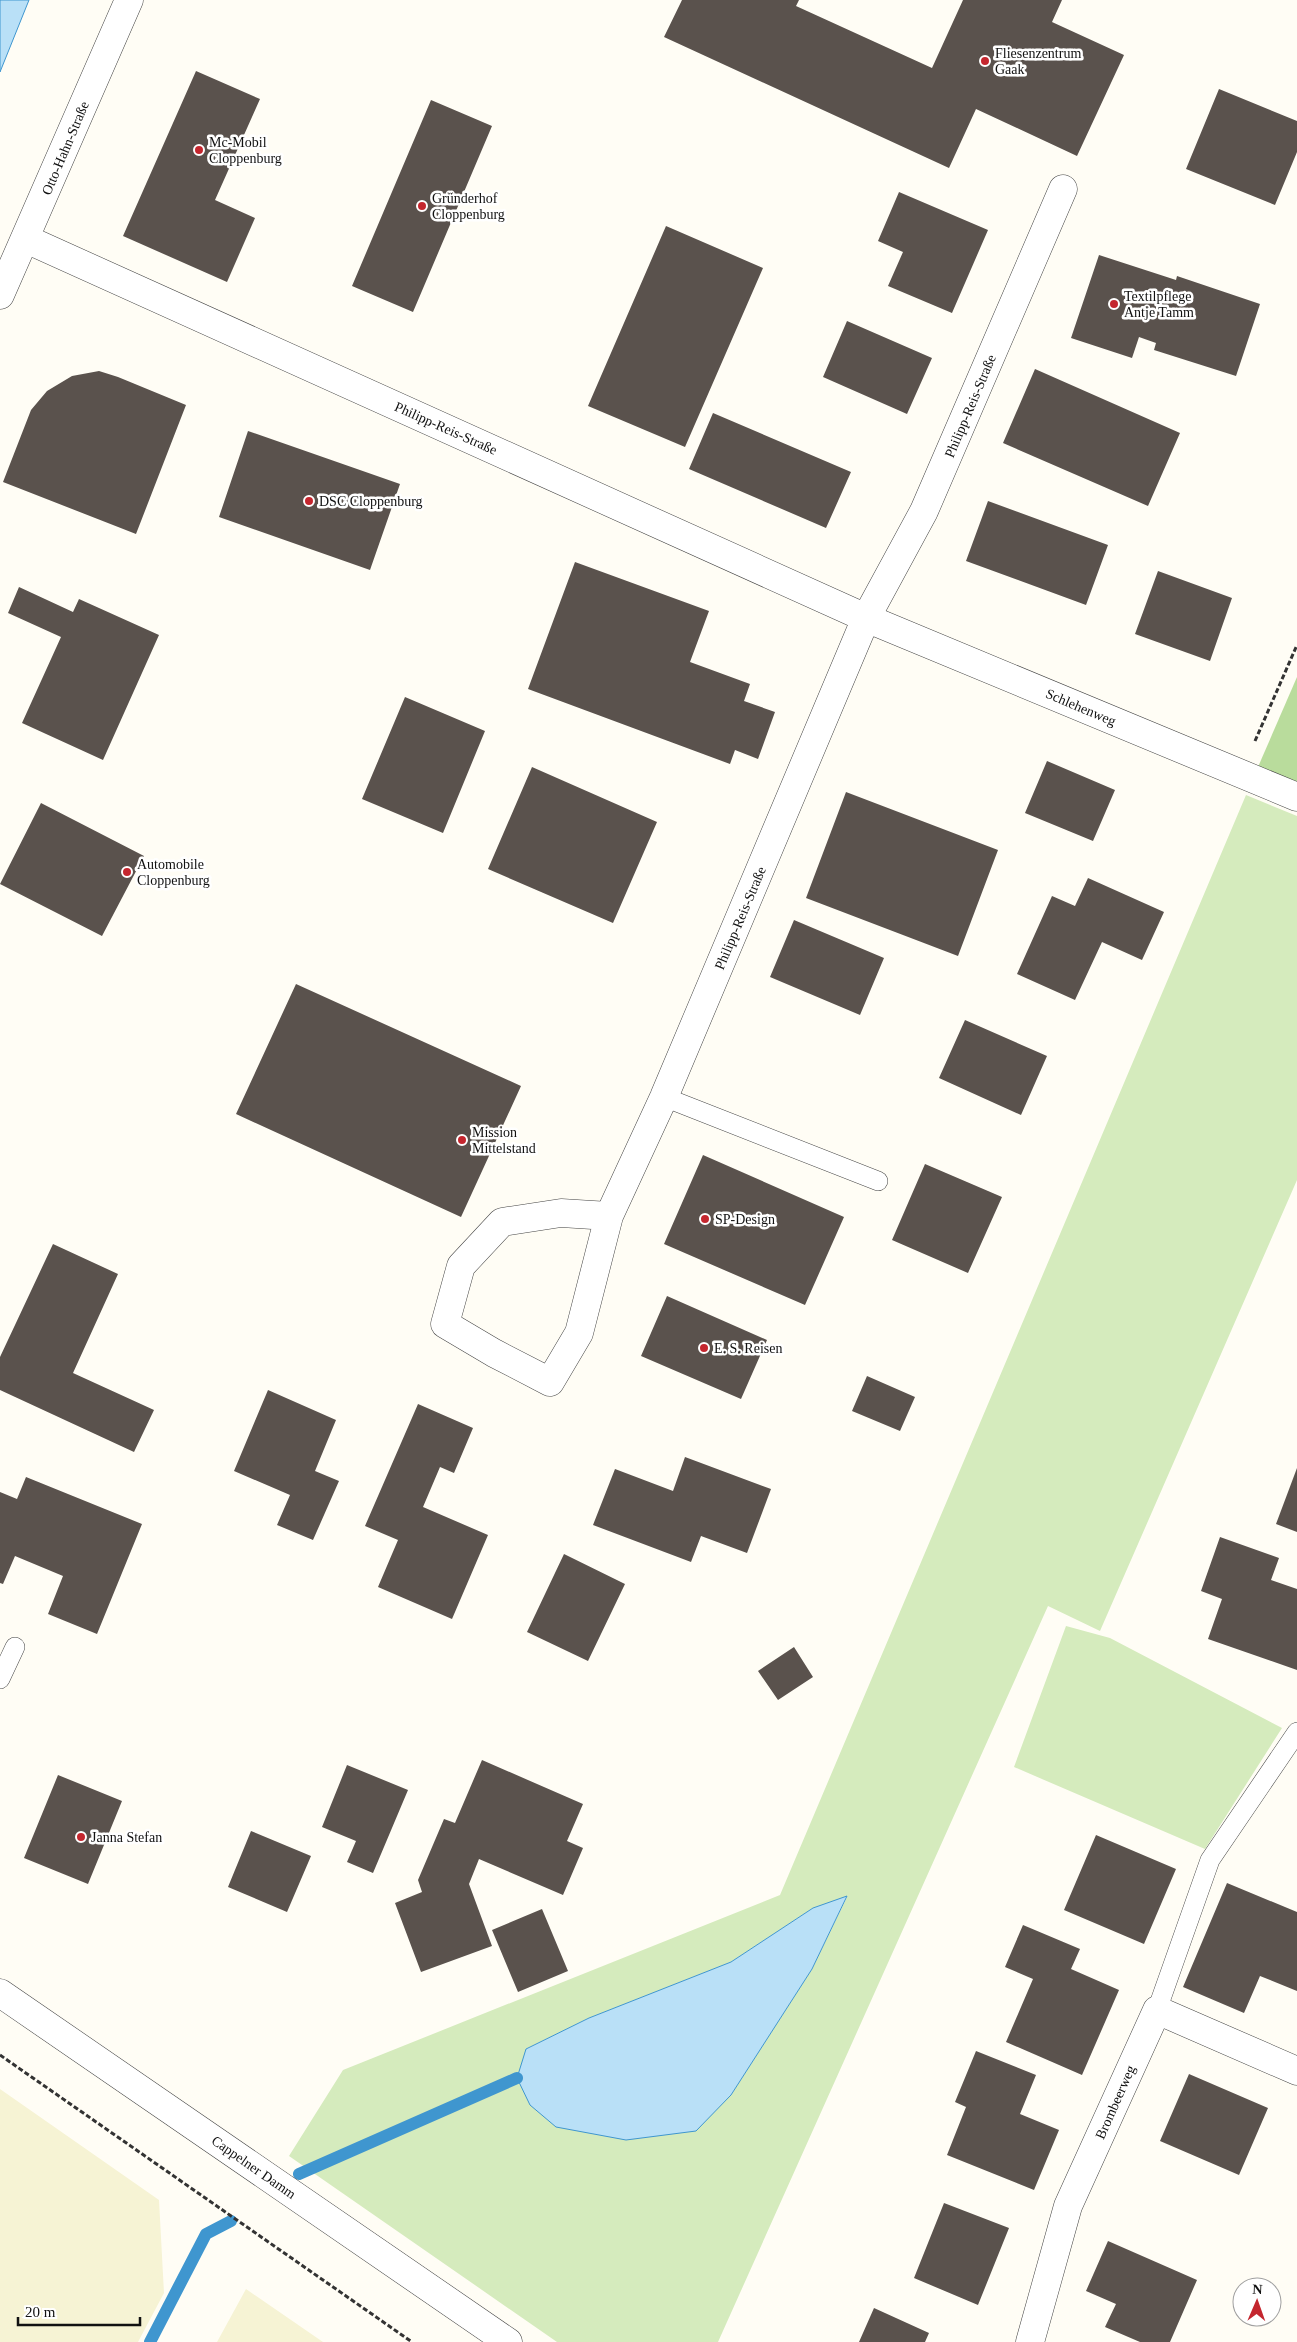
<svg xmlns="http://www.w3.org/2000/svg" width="1297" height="2342" font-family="'Times New Roman',serif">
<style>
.farmland{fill:#f6f3d4}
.green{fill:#d5ebbd;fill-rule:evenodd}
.forest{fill:#b9dc9c}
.water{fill:#b9e0f7;stroke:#3f96cf}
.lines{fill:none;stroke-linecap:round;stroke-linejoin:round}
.stream{stroke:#3f96cf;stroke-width:12}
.building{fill:#5a524d}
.lane-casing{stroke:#444;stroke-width:20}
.street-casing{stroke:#444;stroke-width:29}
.path{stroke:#333;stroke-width:3;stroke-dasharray:5 2.5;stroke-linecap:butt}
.lane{stroke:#fff;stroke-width:19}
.street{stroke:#fff;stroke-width:28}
.poi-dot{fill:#c4262e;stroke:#fff;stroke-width:2}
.labels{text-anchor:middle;stroke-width:5;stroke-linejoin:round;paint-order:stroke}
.poi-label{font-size:14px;fill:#111;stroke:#fff;text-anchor:start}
.street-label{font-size:14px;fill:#111;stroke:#fff}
</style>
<rect width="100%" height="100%" fill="#fffdf5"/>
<path class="farmland" d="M0,2089L159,2200L164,2293L138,2342H0Z
M246,2289L323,2342H217Z"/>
<path class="green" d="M1246,795L1297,816V1180L1100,1631L1048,1606L718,2342H557L289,2156L343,2070L780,1895ZM847,1897L812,1969L731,2095L526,2049L589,2018L731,1962L813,1908Z
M1066,1626L1110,1638L1282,1728L1205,1849L1014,1767Z"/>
<path class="forest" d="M1297,677V783L1258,767Z"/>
<path class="water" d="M0,0H29L0,72Z
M847,1896L812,1969L731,2095L696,2131L626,2140L556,2127L530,2105L517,2078L526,2049L589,2018L731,1962L813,1908Z"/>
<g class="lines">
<path class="stream" d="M299,2174L517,2078
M150,2342L206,2234L231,2221"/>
</g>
<path class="building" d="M682,0H799L796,6L932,68L963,0H1062L1052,22L1124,55L1077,156L976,109L949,168L664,37Z
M196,71L260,99L215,200L255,218L227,282L123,236Z
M1219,89L1297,121V152L1275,205L1186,169Z
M431,100L492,126L413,312L352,286Z
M899,192L988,230L952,313L888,286L903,252L878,241Z
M666,226L763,268L685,447L588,406Z
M1099,255L1176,280L1177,276L1260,304L1236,376L1154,350L1156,343L1139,337L1132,358L1071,338Z
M847,321L932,358L907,414L823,377Z
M1035,369L1180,433L1148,506L1003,443Z
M99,371L118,377L186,405L136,534L3,482L31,410L47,391L72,376Z
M713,413L851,472L826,528L689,469Z
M248,431L400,484L370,570L219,517Z
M988,501L1108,545L1086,605L966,561Z
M575,562L709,611L690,662L750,684L744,701L775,712L758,759L735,750L730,764L528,689Z
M1158,571L1232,598L1210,661L1135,634Z
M19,587L73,612L79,599L159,635L103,760L22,723L61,637L8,613Z
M405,697L485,731L443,833L362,799Z
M1047,761L1115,790L1093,841L1025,813Z
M532,767L657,822L613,923L488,869Z
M846,792L998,850L958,956L806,898Z
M41,803L144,856L102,936L0,884Z
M1088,878L1164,912L1142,960L1102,942L1075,1000L1017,974L1052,896L1075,906Z
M794,920L884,958L860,1015L770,977Z
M296,984L521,1086L461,1217L236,1114Z
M965,1020L1047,1056L1021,1115L939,1078Z
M703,1155L844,1217L805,1305L664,1244Z
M925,1164L1002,1197L968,1273L892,1240Z
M53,1244L118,1274L73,1373L154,1410L134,1452L0,1390V1357Z
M667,1296L767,1340L741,1399L641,1356Z
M867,1376L915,1397L900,1431L852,1411Z
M268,1390L336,1420L315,1471L339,1481L313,1540L277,1525L290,1495L234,1471Z
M418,1404L473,1428L454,1473L440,1467L423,1507L488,1535L452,1619L378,1587L398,1540L365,1526Z
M685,1457L771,1489L747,1553L701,1536L691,1562L593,1525L615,1469L673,1491Z
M1297,1468V1532L1276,1524Z
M26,1477L142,1524L97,1634L48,1614L63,1576L15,1556L3,1584L0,1583V1492L17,1499Z
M1220,1537L1279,1558L1271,1580L1297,1589V1670L1208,1639L1222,1599L1201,1591Z
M564,1554L625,1584L588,1661L527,1632Z
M794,1647L813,1677L778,1700L758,1671Z
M482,1760L583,1804L567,1841L583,1848L563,1895L479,1859L469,1884L492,1946L421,1972L395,1903L422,1892L418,1880L444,1819L455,1823Z
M347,1765L408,1790L373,1873L347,1862L356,1841L322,1827Z
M58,1775L122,1801L88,1884L24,1858Z
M251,1831L311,1856L287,1912L228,1887Z
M1096,1835L1176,1869L1144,1944L1064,1910Z
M1227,1883L1297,1912V1991L1260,1976L1244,2013L1183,1987Z
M542,1909L568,1971L518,1992L492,1930Z
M1023,1925L1080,1949L1071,1969L1119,1990L1082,2075L1006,2042L1033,1979L1005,1967Z
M976,2051L1036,2075L1020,2114L1059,2130L1034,2190L947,2155L966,2107L955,2102Z
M1189,2074L1268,2108L1239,2175L1160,2141Z
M944,2203L1009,2228L978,2305L914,2278Z
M1108,2241L1197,2280L1170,2342H1140L1105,2327L1116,2304L1086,2291Z
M874,2308L929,2333L925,2342H859Z"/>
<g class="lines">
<defs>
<path id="lane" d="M664,1097L878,1181
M0,1679L15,1647
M1157,2010L1210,1860L1297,1732"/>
<path id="street" d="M26,239L866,618L1297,797
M0,295L129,0
M609,1216L579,1333L550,1382L494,1353L445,1324L461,1266L502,1222L561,1213L609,1216L664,1097L866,618L924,511L1063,189
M0,1993L508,2342
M1030,2342L1068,2206L1157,2010L1297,2071"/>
</defs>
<use href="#lane" class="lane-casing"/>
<use href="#street" class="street-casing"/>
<path class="path" d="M1255,741L1297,645
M0,2055L412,2342"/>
<use href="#lane" class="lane"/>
<use href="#street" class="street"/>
</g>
<g class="poi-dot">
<circle cx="985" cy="61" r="5"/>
<circle cx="199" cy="150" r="5"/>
<circle cx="422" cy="206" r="5"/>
<circle cx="1114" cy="304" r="5"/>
<circle cx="309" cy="501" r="5"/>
<circle cx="127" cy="872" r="5"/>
<circle cx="462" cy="1140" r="5"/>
<circle cx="705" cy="1219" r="5"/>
<circle cx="704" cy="1348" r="5"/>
<circle cx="81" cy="1837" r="5"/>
</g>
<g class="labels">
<g class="poi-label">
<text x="995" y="58">Fliesenzentrum<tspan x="995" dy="16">Gaak</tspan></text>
<text x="209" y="147">Mc-Mobil<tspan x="209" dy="16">Cloppenburg</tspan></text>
<text x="432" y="203">Gründerhof<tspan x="432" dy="16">Cloppenburg</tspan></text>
<text x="1124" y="301">Textilpflege<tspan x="1124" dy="16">Antje Tamm</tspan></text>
<text x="319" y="506">DSC Cloppenburg</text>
<text x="137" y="869">Automobile<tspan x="137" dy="16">Cloppenburg</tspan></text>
<text x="472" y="1137">Mission<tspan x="472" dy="16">Mittelstand</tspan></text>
<text x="715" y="1224">SP-Design</text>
<text x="714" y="1353">E. S. Reisen</text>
<text x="91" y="1842">Janna Stefan</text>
</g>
<g class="street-label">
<text transform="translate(65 148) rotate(-67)" y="5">Otto-Hahn-Straße</text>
<text transform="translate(970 406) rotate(-67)" y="5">Philipp-Reis-Straße</text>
<text transform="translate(446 428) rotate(24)" y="5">Philipp-Reis-Straße</text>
<text transform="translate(1081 707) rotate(23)" y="5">Schlehenweg</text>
<text transform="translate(740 918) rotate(-67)" y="5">Philipp-Reis-Straße</text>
<text transform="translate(1115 2102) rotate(-66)" y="5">Brombeerweg</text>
<text transform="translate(254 2167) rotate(35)" y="5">Cappelner Damm</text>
</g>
</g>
<g transform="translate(1257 2302) rotate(2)"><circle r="24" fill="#ffffff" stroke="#a0a0a0"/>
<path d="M0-4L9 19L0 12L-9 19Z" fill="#c4262e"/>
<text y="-8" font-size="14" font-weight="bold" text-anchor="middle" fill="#111111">N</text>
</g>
<path d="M18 2317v8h122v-8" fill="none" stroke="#111111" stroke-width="2.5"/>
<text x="25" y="2317" font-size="15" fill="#111111" stroke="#ffffff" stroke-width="4" paint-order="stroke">20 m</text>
</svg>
